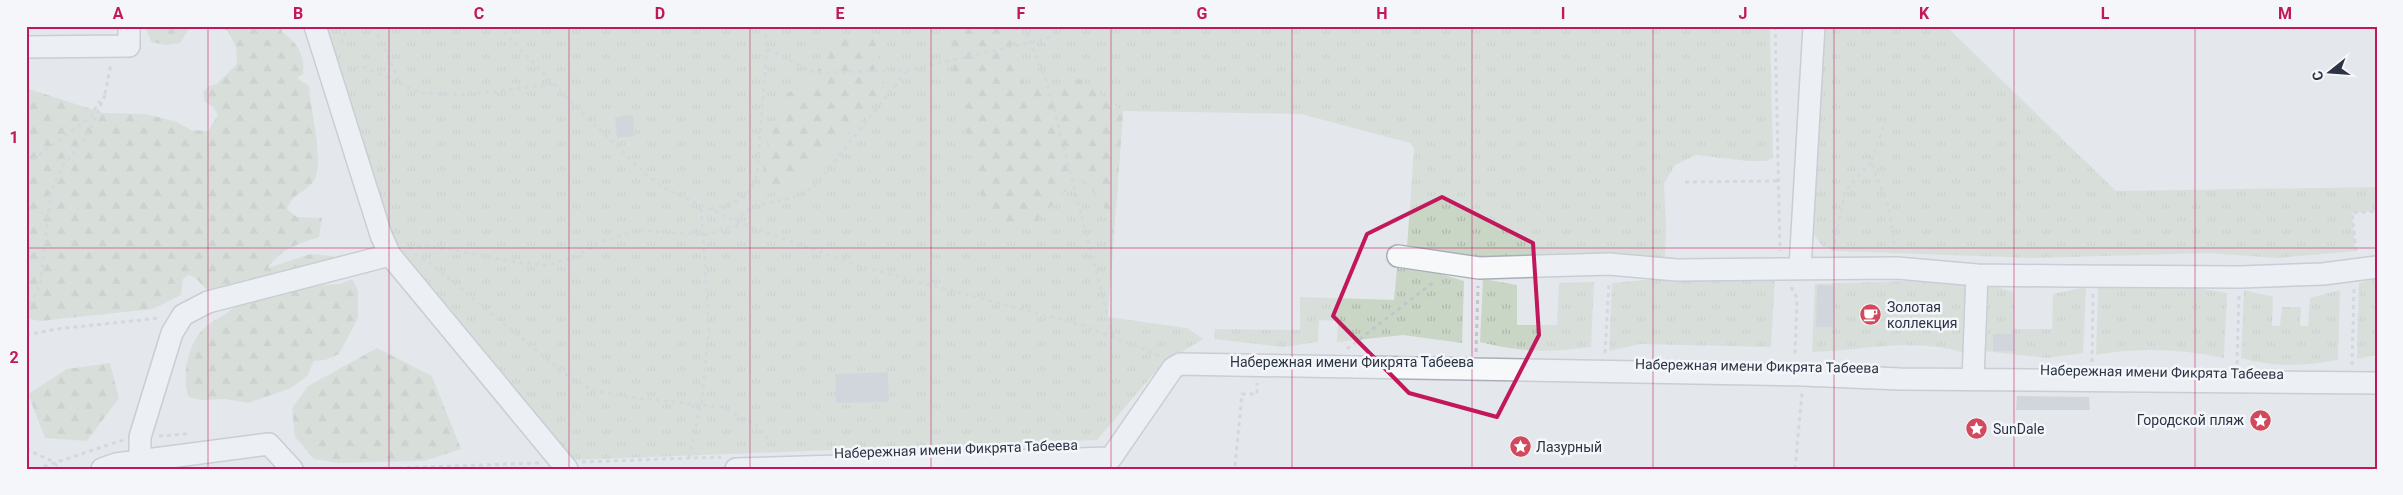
<svg xmlns="http://www.w3.org/2000/svg" width="2403" height="495" font-family="Roboto,sans-serif">
<style>
.grass{fill:url(#grass-tufts)}
.forest{fill:url(#forest-firs)}
.building{fill:#bbc0ca}
.lines{fill:none;stroke-linecap:round;stroke-linejoin:round}
.minor-casing{stroke:#a9aeb7;stroke-width:24}
.path{stroke:#c2c5cb;stroke-width:3;stroke-dasharray:4 4;stroke-linecap:butt}
.minor{stroke:#f7f8fa;stroke-width:21}
.marked{fill:none;stroke:#c2185b;stroke-width:4;stroke-linejoin:round}
.grid{fill:none;stroke:#c2185b;stroke-width:1;stroke-opacity:0.55}
.labels{text-anchor:middle;stroke-width:5;stroke-linejoin:round;paint-order:stroke}
.poi-label{font-size:14px;fill:#2b3445;stroke:#f4f6f9;text-anchor:start}
.street-label{font-size:14px;fill:#2b3445;stroke:#f4f6f9}
.neatline{fill:none;stroke:#c2185b;stroke-width:2}
.grid-label{font-size:16px;text-anchor:middle;font-weight:bold;fill:#c2185b}
</style>
<defs>
<pattern id="grass-tufts" width="24" height="20" patternUnits="userSpaceOnUse" patternTransform="scale(1.25)"><rect width="24" height="20" fill="#c9d6c5"/><path d="M3 7l-1-3M5 7V3M7 7l1-3M15 17l-1-3M17 17v-4M19 17l1-3" fill="none" stroke="#adb8ab"/></pattern>
<pattern id="forest-firs" width="22" height="20" patternUnits="userSpaceOnUse" patternTransform="scale(1.25)"><rect width="22" height="20" fill="#c9d6c5"/><path d="M5 1l3.5 6h-7zM16 11l3.5 6h-7z" fill="#adb8ab"/></pattern>
</defs>
<rect width="100%" height="100%" fill="#e4e7ec"/>
<path class="grass" d="M325,26H1770L1773,158L1766,161H1747L1696,155L1675,165L1664,184L1666,228L1665,257L1470,259L1407,247L1414,148L1410,143L1301,114L1123,111L1108,317L1187,328L1203,339L1162,364L1097,440L571,460L398,249L389,230Z
M1823,26H1946L2116,191L2377,187V211L2352,213L2355,251L2277,258L2209,253L2034,258L1836,251L1822,246L1806,222Z
M1397,268L1434,272L1464,281L1462,343L1403,335L1337,342L1338,321L1319,320L1318,342L1282,347L1214,339L1215,329L1300,330V297L1394,300Z
M1775,277L1771,347L1640,344L1609,351L1612,283L1655,279Z
M2377,278V355L2357,359L2359,283Z
M1483,279L1517,285V325H1557L1559,283L1594,282L1591,347C1552,353 1519,352 1480,342Z
M1908,281L1974,286L1971,355C1920,336 1864,350 1812,352L1815,284Z
M1984,283L2014,292V329H2052L2053,294L2086,287L2083,353L2047,358L1984,351Z
M2136,283L2172,284L2227,293L2224,358C2180,349 2140,347 2096,355L2098,288Z
M2244,290L2273,297L2272,326H2280L2282,307H2301L2300,326H2308L2310,298L2340,290L2338,360C2301,366 2277,368 2241,358Z"/>
<path class="forest" d="M145,26H196L189,29L180,43L167,45L151,42Z
M218,26H282V32C298,44 305,54 303,74L297,78L309,86C310,109 326,165 313,182C304,194 294,191 287,209L297,217L322,218L319,237C299,244 280,249 268,268L311,254L333,256L336,268L319,277L322,285L340,284L352,279L358,290V318L339,354L325,360L314,361L307,376L291,388L248,403L225,399L202,400L189,397C180,377 189,338 208,325C218,317 228,315 237,304C223,290 222,297 208,290C201,286 200,279 189,275L183,279L181,295L153,309L40,321L29,319L26,322V88L103,113L146,114L177,122L191,130L208,131L218,115L213,107L205,102L203,92L209,86L217,84L237,64L236,47L228,31Z
M962,26H1005L1027,91L1080,79L1123,111L1116,209H1105L1081,174L1033,225L1005,232L978,190L966,127L946,42Z
M828,34L874,37L884,84L868,114L791,188L765,194L763,164L784,94L807,85L826,59Z
M377,348L432,376L461,449L424,461L338,463L314,459L295,437L292,408L308,386Z
M110,363L119,398L87,441L45,438L28,394L67,369Z"/>
<path class="building" d="M633,115L635,136L617,138L615,117Z
M1817,285L1834,286L1833,327H1816Z
M1993,334H2013L2014,351H1993Z
M888,372L889,402L836,403L835,374Z
M2017,396L2089,397L2090,410H2016Z"/>
<g class="lines">
<defs>
<path id="minor" d="M315,26L381,235L390,255L567,469
M26,47L129,46V26
M1398,256L1479,268L1609,264L1677,270L1897,268L1977,275L2068,276L2240,277L2323,274L2377,267
M1800,268L1814,26
M1973,380L1977,275
M140,460V437L172,333L183,315L208,302L390,255
M102,469L116,464L269,444L292,469
M736,469L1111,458L1173,368L1180,364L1803,375L1900,379L2377,383"/>
</defs>
<use href="#minor" class="minor-casing"/>
<path class="path" d="M374,26L399,80
M498,26L571,102L647,175L666,189L742,224L859,266L1082,325L1160,356
M765,26L767,49L815,73L908,70L1046,39L1068,26
M1023,26L1046,79L1113,337
M1775,26L1780,251
M341,43L348,26
M347,69L364,67L421,93L466,95L553,84
M105,94L111,64
M1886,119L1871,162L1889,208L1895,250
M26,165L90,117L100,101
M1685,182L1779,181
M711,209C736,202 749,201 757,174L767,49
M734,220L755,206L791,198L813,188L907,71
M409,248L425,245L521,263L548,265L570,259L604,241L639,230L704,235L742,224
M1833,251L1845,191L1871,162
M2356,251L2352,213L2377,211
M415,254L430,263L569,377L592,390L629,397L721,407L756,425L776,449
M1791,287L1797,298L1795,356
M26,312L40,286L51,191L62,167L87,136L106,93
M26,335L57,329L159,318
M1347,349L1435,281
M1476,352L1478,286
M1605,353L1609,282
M2092,362L2093,294
M2237,364L2239,295
M2352,365L2354,289
M159,436L187,434
M26,449L54,462L59,469
M689,458L702,399L709,328L701,206
M582,462L721,457
M1235,466L1242,394H1257V383
M36,469L123,440
M367,469L539,463
M1795,469L1802,393"/>
<use href="#minor" class="minor"/>
</g>
<path d="M0 0H2403V495H0ZM1442,197L1533,243L1539,335L1497,417L1409,393L1333,316L1367,234Z" fill="#e4e7ec" fill-opacity=".55" fill-rule="evenodd"/>
<path class="marked" d="M1442,197L1533,243L1539,335L1497,417L1409,393L1333,316L1367,234Z"/>
<path class="grid" d="M208,26V469M389,26V469M569,26V469M750,26V469M931,26V469M1111,26V469M1292,26V469M1472,26V469M1653,26V469M1834,26V469M2014,26V469M2195,26V469M26,248H2377"/>
<defs>
<symbol id="cafe-disc" viewBox="-11 -11 22 22"><circle r="9.5" fill="#d1495b" stroke="#f4f6f9"/><path d="M-5.5-4.5H6V0H3Q3 3.5 0 3.5H-2.5Q-5.5 3.5-5.5 0ZM3-3.2v2h1.7v-2ZM-6 4.5H4V6H-6Z" fill="#fff"/></symbol>
<symbol id="sight-disc" viewBox="-11 -11 22 22"><circle r="9.5" fill="#d1495b" stroke="#f4f6f9"/><path d="M0-6L1.8-2.2L6-1.7L2.9 1.2L3.7 5.4L0 3.3L-3.7 5.4L-2.9 1.2L-6-1.7L-1.8-2.2Z" fill="#fff"/></symbol>
</defs>
<g fill-rule="evenodd">
<use href="#cafe-disc" x="1858" y="302" width="25" height="25"/>
<use href="#sight-disc" x="2248" y="408" width="25" height="25"/>
<use href="#sight-disc" x="1964" y="416" width="25" height="25"/>
<use href="#sight-disc" x="1508" y="434" width="25" height="25"/>
</g>
<g class="labels">
<g class="poi-label">
<text x="1887" y="312">Золотая<tspan x="1887" dy="16">коллекция</tspan></text>
<text x="2244" y="425" text-anchor="end">Городской пляж</text>
<text x="1993" y="434">SunDale</text>
<text x="1536" y="452">Лазурный</text>
</g>
<g class="street-label">
<text x="1352" y="367">Набережная имени Фикрята Табеева</text>
<text transform="translate(1757 366) rotate(1)" y="5">Набережная имени Фикрята Табеева</text>
<text transform="translate(2162 372) rotate(1)" y="5">Набережная имени Фикрята Табеева</text>
<text transform="translate(956 449) rotate(-2)" y="5">Набережная имени Фикрята Табеева</text>
</g>
</g>
<rect width="2403" height="495" fill="none" stroke="#f4f6f9" stroke-width="55"/>
<g transform="translate(2330 72) rotate(253)" stroke="#f4f6f9" stroke-width="4" paint-order="stroke">
<path d="M0-4L9 19L0 12L-9 19Z" fill="#2b3445"/>
<text y="-8" font-size="14" font-weight="bold" text-anchor="middle" fill="#2b3445">С</text>
</g>
<rect x="28" y="28" width="2348" height="440" class="neatline"/>
<g class="grid-label">
<text x="118" y="19">A</text>
<text x="298" y="19">B</text>
<text x="479" y="19">C</text>
<text x="660" y="19">D</text>
<text x="840" y="19">E</text>
<text x="1021" y="19">F</text>
<text x="1202" y="19">G</text>
<text x="1382" y="19">H</text>
<text x="1563" y="19">I</text>
<text x="1743" y="19">J</text>
<text x="1924" y="19">K</text>
<text x="2105" y="19">L</text>
<text x="2285" y="19">M</text>
<text x="14" y="143">1</text>
<text x="14" y="363">2</text>
</g>
</svg>
